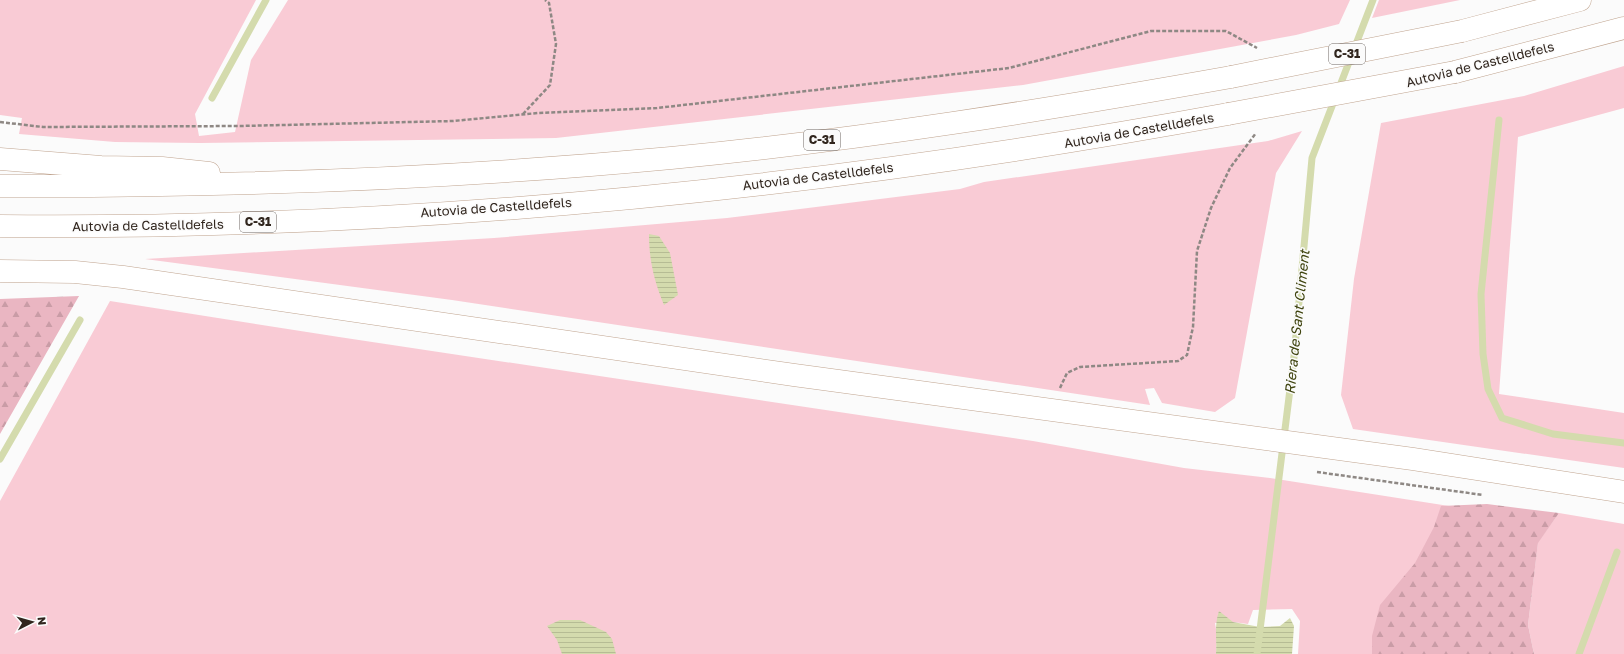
<svg xmlns="http://www.w3.org/2000/svg" width="1624" height="654" font-family="'Golos Text',sans-serif">
<style>
.grass{fill:#f9cbd5}
.forest{fill:url(#forest-firs)}
.water{fill:url(#water-rules)}
.lines{fill:none;stroke-linecap:round;stroke-linejoin:round}
.stream{stroke:#d4dbad;stroke-width:7}
.minor-casing{stroke:#c0a48f;stroke-width:23}
.highway-casing{stroke:#c0a48f;stroke-width:23}
.path{stroke:#8e8884;stroke-width:2.5;stroke-dasharray:4 2;stroke-linecap:butt}
.minor{stroke:#fff;stroke-width:22}
.highway{stroke:#fff;stroke-width:22}
.highway-bridge-casing{stroke:#c0a48f;stroke-width:23;stroke-linecap:butt}
.highway-bridge{stroke:#fff;stroke-width:22}
.labels{text-anchor:middle;stroke-width:3;stroke-linejoin:round;paint-order:stroke}
.shield{fill:#fbfbfb;stroke:#6d6560;stroke-width:1}
.shield-label{font-size:12px;font-weight:bold;fill:#30251d}
.street-label{font-size:13px;fill:#30251d;stroke:#fbfbfb}
.water-label{font-size:14px;font-style:italic;fill:#404510;stroke:#fbfbfb}
</style>
<defs>
<pattern id="forest-firs" width="22" height="20" patternUnits="userSpaceOnUse"><rect width="22" height="20" fill="#eab6c2"/><path d="M5 1l3.5 6h-7zM16 11l3.5 6h-7z" fill="#c99ca6"/></pattern>
<pattern id="water-rules" width="6" height="5" patternUnits="userSpaceOnUse"><rect width="6" height="5" fill="#d4dbad"/><path d="M0 2.5h6" fill="none" stroke="#b6bc94"/></pattern>
</defs>
<rect width="100%" height="100%" fill="#fbfbfb"/>
<path class="grass" d="M0,0H256L195,114L199,136L235,132L251,60L288,0H1350L1339,24L1296,35L1023,85L556,138L200,143L115,142L19,134L22,118L0,115Z
M1379,0H1460L1372,18Z
M1624,66V108L1518,137L1499,394L1624,413V468L1353,429L1341,395L1354,279L1381,123L1524,96Z
M1302,131L1276,173L1235,398L1215,412L1162,403L1154,388L1145,389L1150,405L452,300L145,259L494,238L727,218L960,189L984,182L1268,141Z
M110,301L339,337L1033,441L1184,468L1270,478L1449,506L1406,654H1298L1300,621L1292,609L1253,610L1248,624L1233,622L1215,623L1217,635L1216,654H0V501Z
M1559,513L1624,524V654H1534L1528,625L1538,542Z"/>
<path class="forest" d="M79,296L0,434V299Z
M1487,504L1559,513L1538,543L1528,625L1534,654H1372V636L1380,605L1415,563L1434,527L1441,506Z"/>
<path class="water" d="M649,234L659,236L670,253L678,295L664,305C654,281 649,260 649,234Z
M1219,611L1233,622L1260,627L1280,626L1290,618L1294,626L1292,654H1216C1217,638 1214,625 1219,611Z
M560,620H580L606,632L612,639L616,654H562L557,640L547,626Z"/>
<g class="lines">
<path class="stream" d="M212,98L266,0
M1499,120L1481,294L1483,354L1488,389L1502,418L1553,434L1624,443
M0,459L80,320
M1257,654L1294,357L1312,158L1373,0
M1579,654L1617,552"/>
<defs>
<path id="minor" d="M0,271L75,272L123,277L794,375L1413,459L1624,492"/>
<path id="highway" d="M1462,31L1580,0
M1455,72L1624,28
M0,159L101,167L162,168L209,173
M0,186C224,187 448,179 671,158C859,140 1046,110 1231,77
M0,226C409,230 826,188 1228,114"/>
</defs>
<use href="#minor" class="minor-casing"/>
<use href="#highway" class="highway-casing"/>
<path class="path" d="M523,114L550,85L556,44L549,3L545,0
M0,122L43,127L240,126L453,121L538,113L657,108L1009,68L1151,31H1226L1257,48
M1060,388L1067,373L1080,367L1178,361L1187,355L1193,327L1197,251L1211,208L1230,168L1256,133
M1317,472L1483,495"/>
<use href="#minor" class="minor"/>
<use href="#highway" class="highway"/>
<defs>
<path id="highway-bridge" d="M1231,77L1462,31
M1228,114L1455,72"/>
</defs>
<use href="#highway-bridge" class="highway-bridge-casing"/>
<use href="#highway-bridge" class="highway-bridge"/>
</g>
<g class="labels">
<g class="shield">
<rect x="1329" y="44" width="36" height="20" rx="3"/>
<rect x="804" y="130" width="36" height="20" rx="3"/>
<rect x="240" y="212" width="36" height="20" rx="3"/>
</g>
<g class="shield-label">
<text x="1347" y="58">C-31</text>
<text x="822" y="144">C-31</text>
<text x="258" y="226">C-31</text>
</g>
<g class="street-label">
<text transform="translate(1480 64) rotate(-14)" y="5">Autovia de Castelldefels</text>
<text transform="translate(1139 130) rotate(-10)" y="5">Autovia de Castelldefels</text>
<text transform="translate(818 176) rotate(-7)" y="5">Autovia de Castelldefels</text>
<text transform="translate(496 207) rotate(-4)" y="5">Autovia de Castelldefels</text>
<text transform="translate(148 225) rotate(-1)" y="5">Autovia de Castelldefels</text>
</g>
<g class="water-label">
<text transform="translate(1297 322) rotate(-84)" y="5">Riera de Sant Climent</text>
</g>
</g>
<g transform="translate(32 622) rotate(84)" stroke="#fbfbfb" stroke-width="3" paint-order="stroke">
<path d="M0-3L7 15L0 10L-7 15Z" fill="#30251d"/>
<text y="-6" font-size="11" font-weight="bold" text-anchor="middle" fill="#30251d">N</text>
</g>
</svg>
